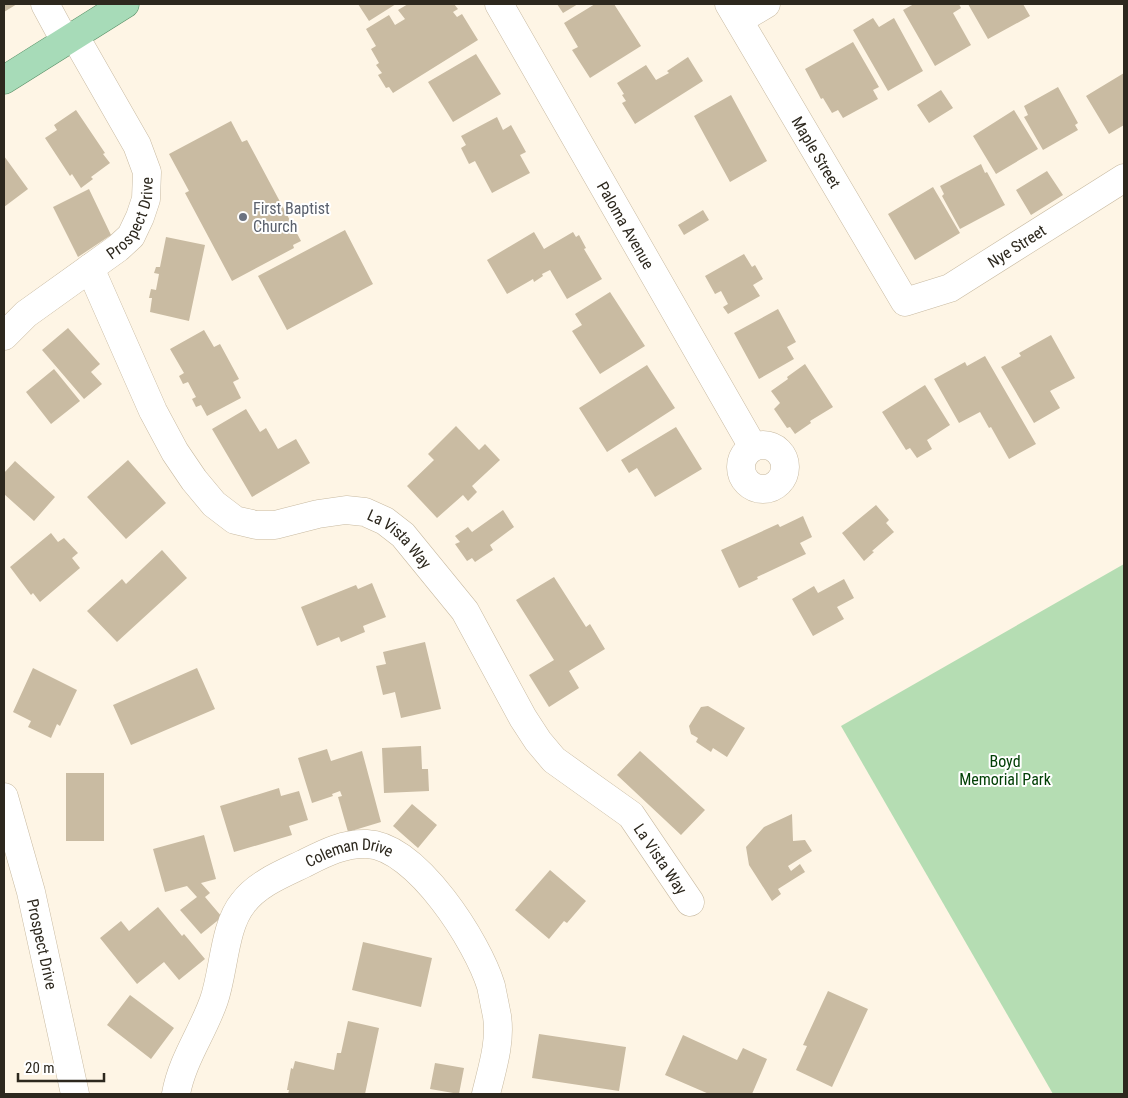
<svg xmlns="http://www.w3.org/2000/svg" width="1128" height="1098" font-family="'Roboto Condensed',sans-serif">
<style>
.green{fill:#b5ddb3}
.building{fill:#c9bba2}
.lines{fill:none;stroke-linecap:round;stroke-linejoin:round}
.minor-casing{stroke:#c8baa1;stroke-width:29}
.major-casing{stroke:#568d64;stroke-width:29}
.minor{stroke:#fff;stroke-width:28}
.major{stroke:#a7dbb8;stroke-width:28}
.worship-dot{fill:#6b7280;stroke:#fff;stroke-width:2}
.labels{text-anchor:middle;stroke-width:4;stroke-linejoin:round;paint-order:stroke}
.street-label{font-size:16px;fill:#2d281e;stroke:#fff}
.worship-label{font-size:16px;fill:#5b616d;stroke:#fff;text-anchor:start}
.park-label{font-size:16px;fill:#024006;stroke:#fff}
</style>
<rect width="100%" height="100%" fill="#fef5e5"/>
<path class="green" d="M1124,564V1094H1053L841,726Z"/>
<path class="building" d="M4,4H17L4,12Z
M358,4H396L369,21Z
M408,4H454L458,9L453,12L457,17L462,14L478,40L393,93L389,87L386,88L378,75L382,73L376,65L379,63L371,49L376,46L366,29L389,15L395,25L405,19L398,10Z
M557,4H578L563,13Z
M595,4H614L641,46L590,78L572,50L578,47L564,23Z
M914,4H959L961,8L953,13L971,45L935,66L903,10Z
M968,4H1023L1030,16L988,39Z
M873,18L879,27L894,18L923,71L888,91L853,30Z
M853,42L879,87L873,90L878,99L843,118L838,110L832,113L823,98L821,99L805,69Z
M476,54L501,94L453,122L428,82Z
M688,57L703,81L635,124L622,103L626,101L622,95L624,94L617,83L646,65L656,80L669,73L667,71Z
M1124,73V125L1109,134L1086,96Z
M1058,87L1078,123L1075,125L1078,130L1043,150L1024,117L1028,115L1024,106Z
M941,90L953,108L929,123L917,105Z
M731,95L767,161L730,182L694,116Z
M76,110L105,153L103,154L110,163L91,177L93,179L81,188L72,174L70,176L45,138L57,130L54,125Z
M1014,110L1038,149L996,174L973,136Z
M497,117L503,130L511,125L526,152L520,155L530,173L492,193L475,161L469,164L461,148L466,145L461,136Z
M231,121L242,142L247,140L301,241L293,245L294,248L232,281L185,193L189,191L169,154Z
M4,156L28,189L4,207Z
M981,164L985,173L987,172L1005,205L960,229L942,196L944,194L940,186Z
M1047,171L1063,195L1031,215L1016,190Z
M933,187L960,233L915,260L888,214Z
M89,189L111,235L78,257L53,207Z
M703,210L709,220L684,235L678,225Z
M345,230L373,284L287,330L258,276Z
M534,232L544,249L573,232L576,237L579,235L586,248L584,249L602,279L567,299L550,270L542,274L543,276L534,282L533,279L507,294L487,260Z
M166,237L205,245L189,321L150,312L152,298H149L151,289L156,290L159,274L154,273L156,267H160Z
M744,254L752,267L755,265L763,279L753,285L760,296L728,314L723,307L728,304L721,291L715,294L705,276Z
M610,292L645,346L600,374L572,331L582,325L575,314Z
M778,309L796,342L787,347L794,359L759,379L734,333Z
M68,328L100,364L91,372L102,384L84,399L42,350Z
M204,330L214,347L220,344L239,379L233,382L241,398L207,416L201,405L196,407L192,399L196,397L188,382L183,384L179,376L184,373L170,349Z
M1051,335L1075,378L1050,391L1060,408L1034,423L1001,367L1021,356L1019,353Z
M985,356L1036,444L1009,459L991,427L989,428L980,412L959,423L934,379L965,362L967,366Z
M805,364L833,407L810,421L811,423L795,434L790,427L787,428L774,409L780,403L771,391L788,379L787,377Z
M647,365L675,408L607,452L579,408Z
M54,369L80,401L51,424L26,392Z
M925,385L950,425L927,440L932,449L917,458L910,448L906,450L882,412Z
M246,409L260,432L266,428L278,449L296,439L310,463L252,497L212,429Z
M456,426L479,450L485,444L500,460L472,486L477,492L468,501L463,495L437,518L407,486L434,460L428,454Z
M676,427L702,469L655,497L637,468L629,473L621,460Z
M128,460L166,503L126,539L87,497Z
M15,461L55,497L34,521L4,494V473Z
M876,505L889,520L886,523L894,532L872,551L874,552L864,561L842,533Z
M503,510L514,527L490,545L493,550L475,562L472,558L467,561L455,544L460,542L455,536L468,527L472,532Z
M803,516L812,537L800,543L806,554L757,577L758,579L739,588L721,550L778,524L780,527Z
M51,533L58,542L64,538L78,553L72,558L80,568L40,602L33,593L31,595L10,567Z
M162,550L187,578L117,642L87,611L122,579L126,584Z
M554,577L586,627L590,624L605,649L569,671L579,688L549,707L529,675L554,660L516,600Z
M844,579L854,598L837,607L844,619L813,636L792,599L814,586L818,593Z
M372,583L386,617L363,626L365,632L341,642L339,637L317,646L301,607L356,585L358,589Z
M425,642L441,709L401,718L395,692L383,695L376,666L386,664L383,652Z
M33,668L77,690L60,726L57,724L51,738L28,727L31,721L13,712Z
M197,668L215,709L131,745L113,705Z
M708,706L745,728L727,757L713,748L711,752L696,742L698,738L691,734L689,726L701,707Z
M421,746L422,769H428L429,791L384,793L382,748Z
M327,749L331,761L362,751L381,822L348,832L338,797L342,796L340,791L332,794L333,796L312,803L298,758Z
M640,751L705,810L681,835L617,775Z
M66,773H104V841H66Z
M279,788L281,796L299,791L308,820L289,826L292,835L234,852L220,806Z
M412,804L437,825L418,848L393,826Z
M792,814L793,841L805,840L812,851L788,866L791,871L800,864L805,872L778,889L781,894L772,901L749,865L746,847L764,827Z
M204,835L216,879L201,883L210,893L205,897L222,917L201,934L180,910L197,897L187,886L165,892L153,849Z
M550,870L586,901L567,923L564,921L549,939L515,910Z
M158,907L182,936L184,934L205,959L179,980L164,962L137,984L100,938L121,921L129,931Z
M363,942L432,958L421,1007L352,990Z
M828,991L868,1009L832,1087L796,1070L807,1046L803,1045Z
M130,995L174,1028L151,1059L107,1025Z
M348,1021L379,1028L365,1094H288L289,1090H287L291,1068L293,1069L295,1061L334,1070L337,1053H341Z
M539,1034L626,1047L619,1091L532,1078Z
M683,1035L737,1060L743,1048L767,1059L752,1094H709L665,1075Z
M435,1063L464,1068L459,1094L430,1089Z"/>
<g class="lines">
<defs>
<g id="minor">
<path d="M45,4L65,41"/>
<path id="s1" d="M499,4L753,447"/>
<path id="s2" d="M729,4L905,302L950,288L1124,178"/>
<path d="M739,20L766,4"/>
<path id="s3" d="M90,268L153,411L175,452L194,480L214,504L235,520L256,525H275L318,514L346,510L365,512L385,521L403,535L465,611L523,718L538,741L554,760L631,815L690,902"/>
<path id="s4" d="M4,336L26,314L118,248L131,236L140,217L146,199L147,172L137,145L74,35"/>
<circle cx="763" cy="467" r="22"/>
<path id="s5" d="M4,797L31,892L75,1094"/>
<path id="s6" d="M176,1094C182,1060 203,1032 214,1000C224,971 224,926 243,903C257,884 282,874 303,864C323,854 343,843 367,844C417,846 478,943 491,986C493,996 495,1006 497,1016C501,1042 492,1069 486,1094"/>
</g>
<path id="major" d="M4,80L125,4"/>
</defs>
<use href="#minor" class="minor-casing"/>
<use href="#major" class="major-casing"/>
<use href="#minor" class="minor"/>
<use href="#major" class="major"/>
</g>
<circle class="worship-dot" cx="243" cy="217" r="5"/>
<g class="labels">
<g class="street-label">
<text dy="6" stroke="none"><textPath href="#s2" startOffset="172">Maple Street</textPath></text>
<text dy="6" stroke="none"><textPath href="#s4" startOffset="178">Prospect Drive</textPath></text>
<text dy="6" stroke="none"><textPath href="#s1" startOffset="255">Paloma Avenue</textPath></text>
<text dy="6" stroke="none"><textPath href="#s2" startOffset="472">Nye Street</textPath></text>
<text dy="6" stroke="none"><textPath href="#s3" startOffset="471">La Vista Way</textPath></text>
<text dy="6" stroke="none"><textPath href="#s3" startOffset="891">La Vista Way</textPath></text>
<text dy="6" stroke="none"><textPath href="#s6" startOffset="325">Coleman Drive</textPath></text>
<text dy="6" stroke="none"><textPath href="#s5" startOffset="152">Prospect Drive</textPath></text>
</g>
<g class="worship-label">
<text x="253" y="214">First Baptist<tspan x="253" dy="18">Church</tspan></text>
</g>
<g class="park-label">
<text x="1005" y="767">Boyd<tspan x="1005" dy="18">Memorial Park</tspan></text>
</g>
</g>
<rect width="1128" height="1098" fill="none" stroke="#2d281e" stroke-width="10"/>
<path d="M18 1073v8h86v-8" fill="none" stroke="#2d281e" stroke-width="2.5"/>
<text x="25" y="1073" font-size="15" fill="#2d281e" stroke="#ffffff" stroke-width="4" paint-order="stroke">20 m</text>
</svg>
